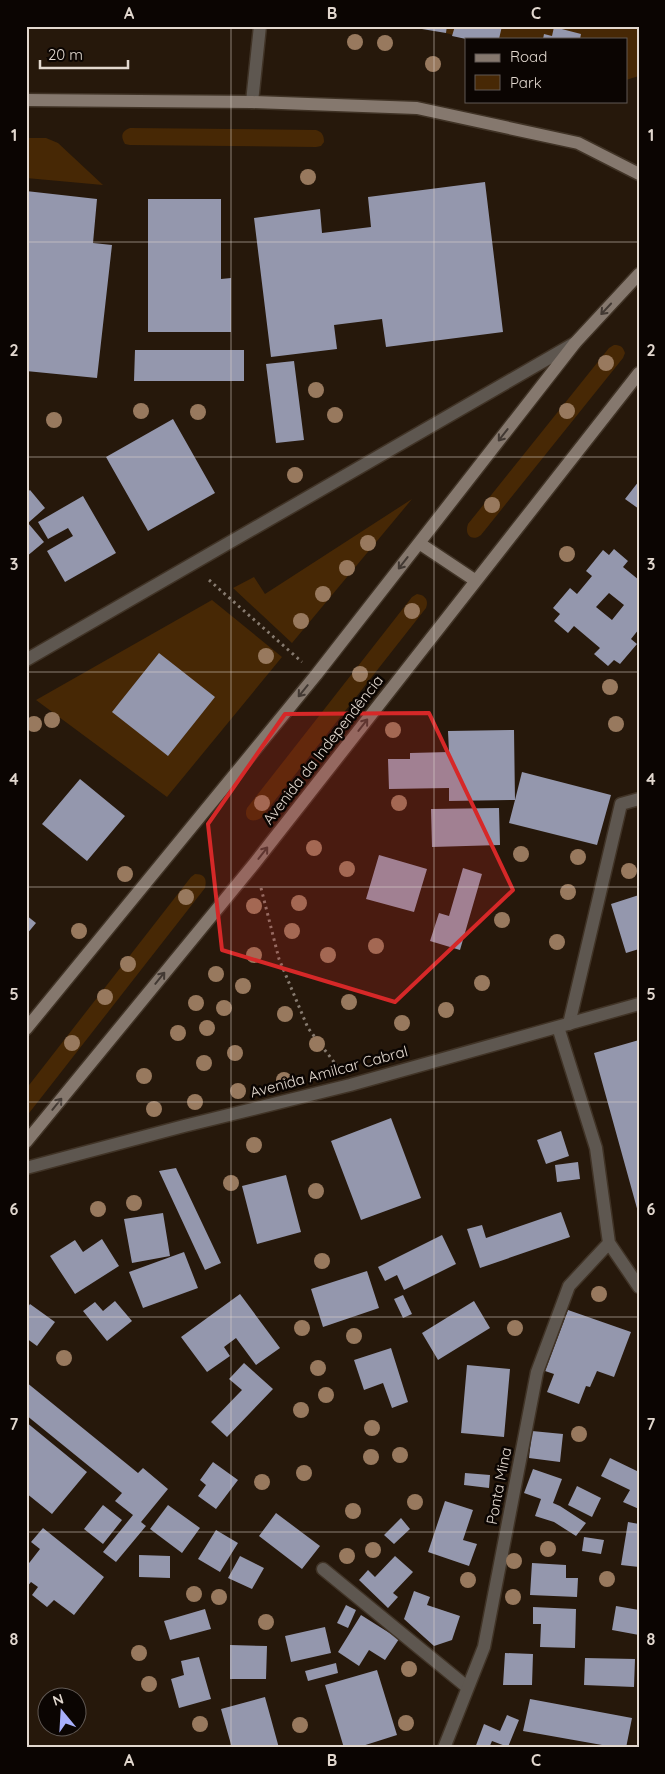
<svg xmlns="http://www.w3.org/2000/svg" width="665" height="1774" font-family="Quicksand,sans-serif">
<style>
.green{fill:#472805}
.building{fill:#9497ad;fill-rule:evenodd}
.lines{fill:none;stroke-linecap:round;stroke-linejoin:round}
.lane-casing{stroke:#403326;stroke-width:15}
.street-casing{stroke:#403326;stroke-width:15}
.secondary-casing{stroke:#403326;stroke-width:15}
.path{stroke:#877b70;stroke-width:3;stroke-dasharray:2.5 4;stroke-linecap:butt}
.lane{stroke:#5e5750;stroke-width:12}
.street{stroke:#5e5750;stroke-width:12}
.secondary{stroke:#85786e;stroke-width:12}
.tree{fill:#98795e}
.oneway{stroke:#423933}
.marked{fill:#d62828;fill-opacity:0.2;stroke:#d62828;stroke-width:4;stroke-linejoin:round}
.grid{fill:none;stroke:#e2d8cf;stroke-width:1;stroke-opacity:0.55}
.labels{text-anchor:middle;stroke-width:5;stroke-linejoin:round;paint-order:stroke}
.street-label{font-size:15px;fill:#e2d8cf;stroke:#0b0502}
.neatline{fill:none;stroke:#e2d8cf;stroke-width:2}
.grid-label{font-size:16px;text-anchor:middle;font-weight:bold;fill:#e2d8cf}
</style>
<rect width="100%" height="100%" fill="#26180b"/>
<path class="green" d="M447,26H639V76L626,80V39H466L446,33Z
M130,128L316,130C322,132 324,135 324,142L321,146L316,147L130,145L125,144C120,136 122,131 130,128Z
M26,138H46L58,143L103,185L26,178Z
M614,345C621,345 623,347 625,353L623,358L481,535C472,542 464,535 468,524L609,348Z
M412,499L292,643L233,588L254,577L265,594Z
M417,594C425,595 429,600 426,608L261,818C251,824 243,818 247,808L412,597Z
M212,600L282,657L167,797L36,700Z
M195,874C205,874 207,879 205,888L26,1117V1089L191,877Z"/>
<path class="building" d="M404,26H447L446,33Z
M455,26H502L499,39H466L452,36Z
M554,27L581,34L580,39H543L544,34L552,36Z
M485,182L503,332L386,347L382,319L334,325L337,349L271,357L254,218L320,209L322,233L371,227L368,197Z
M26,191L97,199L93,243L112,245L97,378L26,371Z
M148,199H221V279L231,278V332H148Z
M135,350H244V381H134Z
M294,361L304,440L276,443L266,364Z
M173,419L215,493L148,531L106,457Z
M639,481V509L625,499Z
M30,490L45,508L28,523L44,542L26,557V493Z
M83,496L116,553L65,582L47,551L73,536L68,528L48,539L38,522Z
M614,549L628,561L623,567L639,580V629L631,639L637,644L620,664L614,660L608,666L594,654L600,648L574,626L568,633L554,621L560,614L553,608L570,588L577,594L592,576L586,571L603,550L609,555ZM609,593L624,605L612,620L596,607Z
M159,653L215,697L168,756L112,712Z
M514,730L515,800L522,772L611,795L597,845L509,823L515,800L449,801V788L389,789L388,759H410V753L449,752L448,731Z
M80,779L125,816L87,861L42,824Z
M499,808L500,845L432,847L431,809Z
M379,855L427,869L414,912L366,899Z
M463,868L482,874L460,950L430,941L439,913L449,916Z
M639,895V949L626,953L611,904Z
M26,915L36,923L26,935Z
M639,1040V1212H638L594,1053Z
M391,1118L421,1198L361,1220L331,1141Z
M561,1131L569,1156L546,1164L537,1140Z
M578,1162L580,1179L557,1182L555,1165Z
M176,1168L221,1263L205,1270L159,1171Z
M286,1175L301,1232L257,1244L242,1186Z
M561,1212L570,1237L480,1268L467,1229L482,1225L486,1238Z
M163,1213L170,1256L132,1263L124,1219Z
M442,1235L456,1264L404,1290L397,1275L385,1281L378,1267Z
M102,1239L119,1266L75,1294L50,1256L75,1240L83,1252Z
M184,1252L198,1288L143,1308L129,1272Z
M367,1271L379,1308L323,1327L311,1289Z
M240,1294L280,1348L256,1365L236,1338L224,1347L230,1356L207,1372L181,1337Z
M403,1295L412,1314L403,1318L394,1299Z
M115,1301L132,1321L107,1341L83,1311L95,1302L103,1311Z
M474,1301L490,1328L438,1360L422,1333Z
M30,1304L55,1322L37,1346L26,1338V1310Z
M568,1310L631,1332L614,1377L597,1371L590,1387L586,1386L579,1404L547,1392L554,1374L545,1371Z
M391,1348L408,1402L392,1408L383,1383L364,1390L354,1360Z
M244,1363L273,1389L227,1437L211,1422L242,1390L229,1379Z
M467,1365L510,1369L504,1437L461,1433Z
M26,1382L138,1473L143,1468L168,1489L141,1522L146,1526L116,1562L103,1552L133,1515L115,1501L122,1493L26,1415Z
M26,1422L87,1472L52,1514L26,1493Z
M532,1431L563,1434L560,1462L529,1458Z
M610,1458L639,1472V1509L623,1502L630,1490L601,1476Z
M213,1462L238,1480L216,1509L198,1496L206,1485L200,1480Z
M533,1469L562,1479L553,1503L560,1506L586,1523L576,1536L554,1522L535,1516L541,1499L524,1493Z
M465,1473L490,1475L489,1488L464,1485Z
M577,1486L601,1498L592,1517L568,1505Z
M445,1501L473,1510L463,1540L477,1544L469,1566L428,1552Z
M103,1505L122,1520L103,1544L84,1529Z
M168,1505L200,1528L182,1553L150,1529Z
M276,1513L320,1546L302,1569L259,1536Z
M401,1518L410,1529L394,1544L384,1535Z
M628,1522L639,1524V1567L621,1565Z
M43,1528L104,1577L74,1615L54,1600L47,1607L32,1595L38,1587L31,1582L26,1588V1567L40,1549L31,1542Z
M216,1530L238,1543L220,1572L198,1559Z
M584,1537L604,1540L601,1554L582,1551Z
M139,1555L170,1556V1578L139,1577Z
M240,1556L264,1568L252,1589L228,1578Z
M395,1556L413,1572L393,1593L398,1597L388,1608L359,1580L368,1570L375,1577Z
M532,1563L566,1565V1578H578L577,1597L530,1595Z
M414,1591L430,1597L427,1605L460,1616L452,1640L434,1646L404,1619Z
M346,1605L356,1610L348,1628L337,1623Z
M616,1606L639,1610V1635L612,1630Z
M533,1607L576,1609L575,1648L540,1647L541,1624H533Z
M205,1609L211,1629L170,1640L164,1621Z
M361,1615L399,1639L385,1660L369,1650L359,1666L338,1652Z
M325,1627L331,1653L291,1662L285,1636Z
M230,1645L267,1646L266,1679H230Z
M505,1653L533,1654L532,1685H503Z
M199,1657L211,1699L179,1708L171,1679L184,1675L181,1661Z
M585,1658L635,1659L634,1687L584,1685Z
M336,1663L338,1673L308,1681L305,1671Z
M377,1670L397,1735L356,1748H344L325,1685Z
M265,1697L279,1748H232L221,1709Z
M530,1699L632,1718L626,1748H601L602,1745L523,1731Z
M507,1715L519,1720L508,1747L492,1741L489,1748H475L484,1724L500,1731Z"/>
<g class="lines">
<defs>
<path id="lane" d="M569,1024L621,804L639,799
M323,1569L467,1687"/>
<path id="street" d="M252,102L260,26
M26,660L575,343
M558,1027L596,1148L609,1243L639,1287
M26,1168L184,1126L350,1085L639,1004
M444,1748L484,1647L537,1372L569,1286L609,1243"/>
<path id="secondary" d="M26,100L252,102L417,108L578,143L639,174
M419,543L476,581
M26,1029L316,675L575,343L639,274
M26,1142L254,864L639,373"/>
</defs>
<use href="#lane" class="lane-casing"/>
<use href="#street" class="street-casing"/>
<use href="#secondary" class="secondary-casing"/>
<path class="path" d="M209,580L302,662
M261,888L279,959L308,1028L337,1066"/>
<use href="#lane" class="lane"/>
<use href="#street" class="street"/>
<use href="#secondary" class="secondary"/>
</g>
<g class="tree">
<circle cx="355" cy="42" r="8"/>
<circle cx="385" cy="43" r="8"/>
<circle cx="433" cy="64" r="8"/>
<circle cx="308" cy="177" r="8"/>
<circle cx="606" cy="363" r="8"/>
<circle cx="316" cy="390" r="8"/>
<circle cx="141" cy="411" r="8"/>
<circle cx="567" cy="411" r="8"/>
<circle cx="198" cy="412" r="8"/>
<circle cx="335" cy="415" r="8"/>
<circle cx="54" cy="420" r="8"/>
<circle cx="295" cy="475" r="8"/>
<circle cx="492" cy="505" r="8"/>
<circle cx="368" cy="543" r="8"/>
<circle cx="567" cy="554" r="8"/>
<circle cx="347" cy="568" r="8"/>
<circle cx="323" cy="594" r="8"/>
<circle cx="412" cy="611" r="8"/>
<circle cx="301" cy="621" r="8"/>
<circle cx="266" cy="656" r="8"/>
<circle cx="360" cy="674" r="8"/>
<circle cx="610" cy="687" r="8"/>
<circle cx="52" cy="720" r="8"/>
<circle cx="34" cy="724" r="8"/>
<circle cx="616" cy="724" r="8"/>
<circle cx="393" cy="730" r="8"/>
<circle cx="262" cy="803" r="8"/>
<circle cx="399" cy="803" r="8"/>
<circle cx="314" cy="848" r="8"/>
<circle cx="521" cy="854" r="8"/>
<circle cx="578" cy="857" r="8"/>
<circle cx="347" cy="869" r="8"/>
<circle cx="629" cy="871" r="8"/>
<circle cx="125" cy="874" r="8"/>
<circle cx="568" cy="892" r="8"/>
<circle cx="186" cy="897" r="8"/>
<circle cx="299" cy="903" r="8"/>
<circle cx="254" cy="906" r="8"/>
<circle cx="502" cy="920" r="8"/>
<circle cx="79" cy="931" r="8"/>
<circle cx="292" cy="931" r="8"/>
<circle cx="557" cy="942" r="8"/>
<circle cx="376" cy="946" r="8"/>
<circle cx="254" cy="955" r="8"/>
<circle cx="328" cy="955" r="8"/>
<circle cx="128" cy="964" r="8"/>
<circle cx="216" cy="974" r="8"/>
<circle cx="482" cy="983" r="8"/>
<circle cx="243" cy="986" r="8"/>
<circle cx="105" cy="997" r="8"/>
<circle cx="349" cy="1002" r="8"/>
<circle cx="196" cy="1003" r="8"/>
<circle cx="224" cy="1008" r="8"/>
<circle cx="446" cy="1010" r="8"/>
<circle cx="285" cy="1014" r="8"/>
<circle cx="402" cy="1023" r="8"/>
<circle cx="207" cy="1028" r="8"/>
<circle cx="178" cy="1033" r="8"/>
<circle cx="72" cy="1043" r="8"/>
<circle cx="317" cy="1044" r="8"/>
<circle cx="235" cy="1053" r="8"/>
<circle cx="204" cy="1063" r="8"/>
<circle cx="144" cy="1076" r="8"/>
<circle cx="284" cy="1080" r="8"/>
<circle cx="238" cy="1091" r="8"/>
<circle cx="195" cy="1102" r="8"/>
<circle cx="154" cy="1109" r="8"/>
<circle cx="254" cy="1145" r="8"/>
<circle cx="231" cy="1183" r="8"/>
<circle cx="316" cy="1191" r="8"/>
<circle cx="134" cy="1203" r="8"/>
<circle cx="98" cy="1209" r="8"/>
<circle cx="322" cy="1261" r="8"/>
<circle cx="599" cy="1294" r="8"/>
<circle cx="302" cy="1328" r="8"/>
<circle cx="515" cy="1328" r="8"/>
<circle cx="354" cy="1336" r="8"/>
<circle cx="64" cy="1358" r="8"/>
<circle cx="318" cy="1368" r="8"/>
<circle cx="326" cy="1395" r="8"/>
<circle cx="301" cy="1410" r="8"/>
<circle cx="372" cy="1428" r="8"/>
<circle cx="579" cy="1434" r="8"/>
<circle cx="400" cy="1455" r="8"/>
<circle cx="371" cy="1457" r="8"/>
<circle cx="304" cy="1473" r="8"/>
<circle cx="262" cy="1482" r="8"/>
<circle cx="415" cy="1502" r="8"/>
<circle cx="353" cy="1511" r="8"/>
<circle cx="548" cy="1549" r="8"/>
<circle cx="373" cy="1550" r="8"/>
<circle cx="347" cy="1556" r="8"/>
<circle cx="514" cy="1561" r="8"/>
<circle cx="607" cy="1579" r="8"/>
<circle cx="468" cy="1580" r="8"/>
<circle cx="194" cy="1594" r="8"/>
<circle cx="219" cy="1597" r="8"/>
<circle cx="513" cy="1597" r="8"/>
<circle cx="266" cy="1622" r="8"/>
<circle cx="139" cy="1653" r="8"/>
<circle cx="409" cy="1669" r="8"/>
<circle cx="149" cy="1684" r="8"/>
<circle cx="406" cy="1723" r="8"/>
<circle cx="200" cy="1724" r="8"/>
<circle cx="300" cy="1725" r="8"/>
</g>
<defs><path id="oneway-shaft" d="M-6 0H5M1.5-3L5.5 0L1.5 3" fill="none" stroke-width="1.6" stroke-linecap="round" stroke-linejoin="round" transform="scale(1.25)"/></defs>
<g class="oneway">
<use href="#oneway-shaft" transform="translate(606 309) rotate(133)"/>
<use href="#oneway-shaft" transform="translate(503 435) rotate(128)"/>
<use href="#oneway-shaft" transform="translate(403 563) rotate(128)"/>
<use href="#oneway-shaft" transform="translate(303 691) rotate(129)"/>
<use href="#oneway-shaft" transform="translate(363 725) rotate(-52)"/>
<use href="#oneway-shaft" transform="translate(263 853) rotate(-52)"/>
<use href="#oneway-shaft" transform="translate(160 978) rotate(-51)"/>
<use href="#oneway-shaft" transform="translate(57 1104) rotate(-51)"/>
</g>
<path class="marked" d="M429,713L513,890L395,1002L222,950L208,824L285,714Z"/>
<path class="grid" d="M231,26V1748M434,26V1748M26,242H639M26,457H639M26,672H639M26,887H639M26,1102H639M26,1317H639M26,1532H639"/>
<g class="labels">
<g class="street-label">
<text transform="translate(323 750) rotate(-52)" y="5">Avenida da Independência</text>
<text transform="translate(329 1072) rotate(-15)" y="5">Avenida Amilcar Cabral</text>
<text transform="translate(499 1486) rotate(-79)" y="5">Ponta Mina</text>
</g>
</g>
<rect width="665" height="1774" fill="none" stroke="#0b0502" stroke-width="55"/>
<rect x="465" y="38" width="162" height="65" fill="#0b0502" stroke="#615954"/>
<rect x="475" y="54" width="25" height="8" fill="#85786e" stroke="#615954"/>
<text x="510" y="62" font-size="15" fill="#e2d8cf">Road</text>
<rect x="475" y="75" width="25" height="15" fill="#472805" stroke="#615954"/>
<text x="510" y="88" font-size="15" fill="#e2d8cf">Park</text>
<g transform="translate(62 1712) rotate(342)"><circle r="24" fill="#0b0502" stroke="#615954"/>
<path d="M0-4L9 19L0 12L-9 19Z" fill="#a8b0fc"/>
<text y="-8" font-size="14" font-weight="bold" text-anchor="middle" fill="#e2d8cf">N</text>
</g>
<path d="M40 60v8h88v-8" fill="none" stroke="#e2d8cf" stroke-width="2.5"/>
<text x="48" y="60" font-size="15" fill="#e2d8cf" stroke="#0b0502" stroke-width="4" paint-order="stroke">20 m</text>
<rect x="28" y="28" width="610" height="1718" class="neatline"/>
<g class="grid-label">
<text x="129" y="19">A</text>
<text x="332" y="19">B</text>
<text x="536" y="19">C</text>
<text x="14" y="141">1</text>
<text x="651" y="141">1</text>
<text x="14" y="356">2</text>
<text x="651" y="356">2</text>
<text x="14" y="570">3</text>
<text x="651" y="570">3</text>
<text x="14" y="785">4</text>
<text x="651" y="785">4</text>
<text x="14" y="1000">5</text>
<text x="651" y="1000">5</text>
<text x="14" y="1215">6</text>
<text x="651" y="1215">6</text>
<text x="14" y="1430">7</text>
<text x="651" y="1430">7</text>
<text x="14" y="1645">8</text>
<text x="651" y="1645">8</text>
<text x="129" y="1766">A</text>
<text x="332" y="1766">B</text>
<text x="536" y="1766">C</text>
</g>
</svg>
